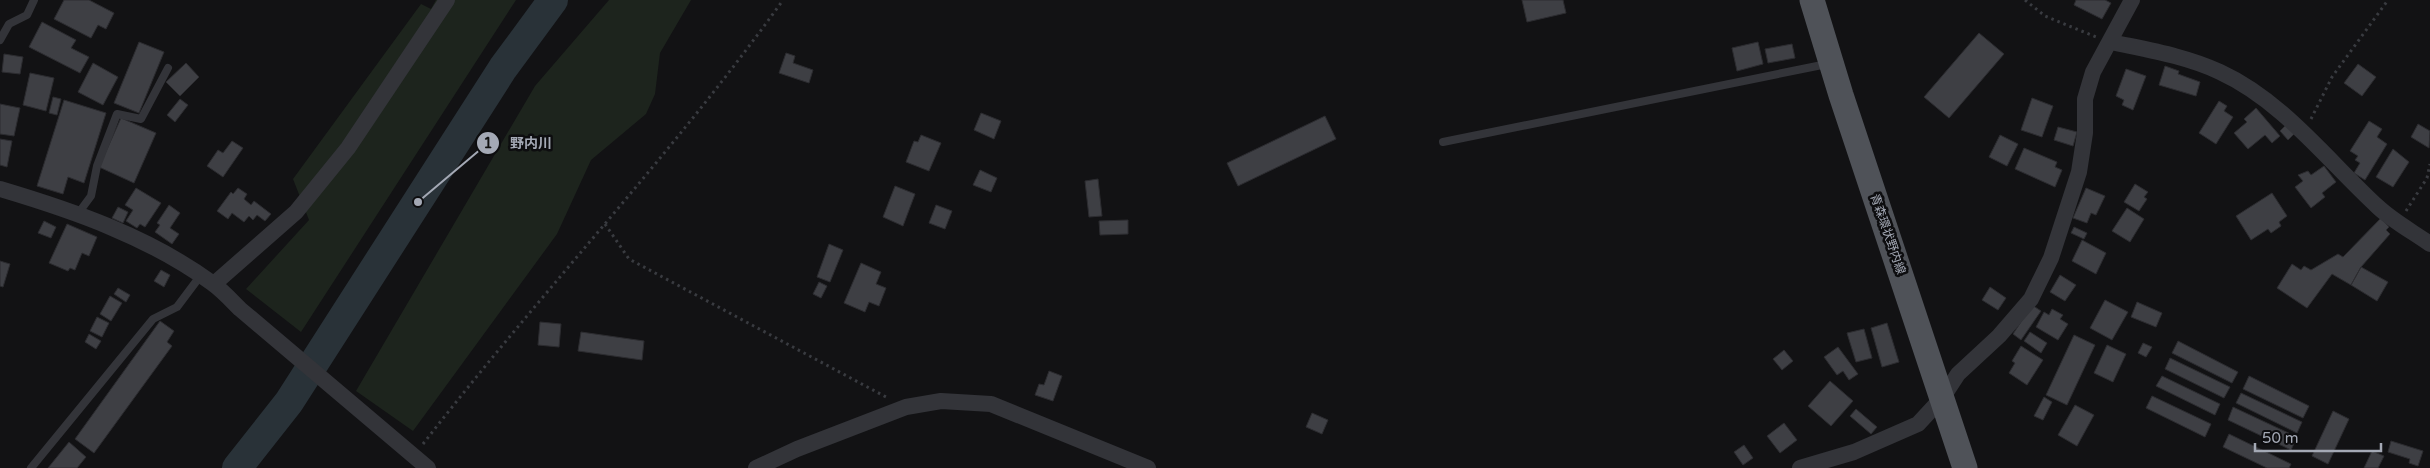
<svg xmlns="http://www.w3.org/2000/svg" width="2430" height="468" font-family="'Varela Round','Noto Sans JP',sans-serif">
<style>
.green{fill:#1d241d}
.lines{fill:none;stroke-linecap:round;stroke-linejoin:round}
.river{stroke:#293238;stroke-width:30}
.building{fill:#3e3f44;stroke:#2c2c30}
.path{stroke:#393b40;stroke-width:3;stroke-dasharray:2.5 4;stroke-linecap:butt}
.lane{stroke:#333439;stroke-width:8}
.street{stroke:#333439;stroke-width:16}
.primary{stroke:#4f5258;stroke-width:25}
.labels{text-anchor:middle;stroke-width:5;stroke-linejoin:round;paint-order:stroke}
.street-label{font-size:12px;fill:#a4a9b5;stroke:#0d0d0f}
.leader{fill:none;stroke:#a4a9b5;stroke-width:2}
.callout-dot{fill:#a4a9b5;stroke:#0d0d0f;stroke-width:2}
.mark-label{font-size:15px;text-anchor:middle;font-weight:bold;fill:#111}
.callout-label{font-size:14px;text-anchor:middle;font-weight:bold;fill:#a4a9b5;stroke:#0d0d0f;stroke-width:5;stroke-linejoin:round;paint-order:stroke}
</style>
<rect width="100%" height="100%" fill="#121214"/>
<path class="green" d="M436,0H516L301,332L246,289L309,220L293,179L421,4L431,9Z
M609,0H691L660,53L655,94L646,114L591,160L557,234L413,431L356,391L535,86Z"/>
<g class="lines">
<path class="river" d="M237,468L289,402L503,68L553,0"/>
</g>
<path class="building" d="M64,0H89L114,13L106,29L98,25L91,38L54,19Z
M1522,0H1563L1566,13L1527,22Z
M2076,0H2105L2111,3L2102,19L2074,5Z
M42,22L76,40L71,48L89,57L80,73L29,47Z
M1979,33L2004,54L1949,118L1924,97Z
M139,42L164,52L139,113L114,103Z
M1758,42L1763,64L1737,71L1732,48Z
M1792,44L1795,58L1768,63L1765,49Z
M786,53L795,56L793,63L813,70L809,83L779,73Z
M4,54L23,57L20,74L2,72Z
M93,63L118,77L103,105L78,92Z
M186,63L199,77L180,96L166,82Z
M2358,64L2376,77L2362,96L2344,83Z
M2165,66L2179,71L2178,74L2200,82L2196,96L2159,85Z
M2126,69L2146,76L2133,110L2122,105L2124,100L2116,96Z
M30,73L54,78L46,111L23,105Z
M53,97L61,99L57,115L49,113Z
M2032,98L2053,106L2042,137L2021,130Z
M180,99L188,105L175,122L167,115Z
M64,100L106,113L84,183L68,177L63,194L37,186Z
M2219,101L2227,106L2224,111L2233,117L2216,144L2199,133Z
M0,104L20,108L14,136L0,134Z
M2256,108L2280,136L2272,143L2265,135L2248,149L2234,133L2247,122L2244,119Z
M981,113L1001,121L994,139L974,130Z
M1325,116L1336,139L1238,186L1227,163Z
M121,118L156,133L134,183L99,167Z
M2369,121L2382,129L2377,137L2387,144L2365,180L2354,173L2360,163L2355,160L2358,156L2350,151Z
M2287,124L2295,133L2288,140L2280,131Z
M2418,124L2430,131L2429,148L2411,137Z
M2058,127L2077,132L2073,146L2054,140Z
M921,135L941,143L929,171L906,162L914,141L918,142Z
M2000,135L2018,144L2007,166L1989,157Z
M0,139L12,141L7,167L0,165Z
M232,141L243,148L223,177L207,166L218,150L223,153Z
M2024,148L2057,162L2055,167L2062,170L2055,187L2015,169Z
M2393,149L2409,162L2393,187L2376,177Z
M2324,166L2336,182L2322,193L2325,197L2311,208L2295,187L2303,181L2298,175L2308,171L2311,175Z
M980,170L997,178L991,192L973,185Z
M1098,179L1102,216L1089,217L1085,181Z
M2135,184L2148,192L2144,197L2147,199L2139,211L2124,202Z
M895,186L915,194L903,226L883,217Z
M136,188L161,203L145,227L140,224L137,228L126,221L133,210L125,205Z
M238,188L247,194L244,199L251,205L254,201L271,214L265,221L257,215L253,220L249,216L244,222L232,213L228,219L217,211L231,192L233,194Z
M2086,188L2105,196L2096,215L2091,213L2087,223L2073,218Z
M2272,193L2287,216L2279,222L2281,226L2271,233L2268,229L2251,240L2236,216Z
M169,205L180,213L170,228L179,234L172,244L155,232L160,225L157,223Z
M936,205L952,211L945,229L929,223Z
M118,207L128,212L123,223L112,218Z
M2127,208L2144,219L2130,242L2112,231Z
M2381,218L2389,227L2386,230L2390,234L2361,267L2351,285L2332,274L2307,308L2277,288L2292,264L2301,270L2304,266L2311,270L2338,254L2343,257Z
M1128,220V234L1100,235L1099,221Z
M44,221L56,227L51,238L38,233Z
M67,224L97,237L89,256L82,253L75,270L70,268L68,271L49,263Z
M2074,227L2087,233L2084,239L2071,233Z
M2082,240L2106,253L2096,274L2072,261Z
M829,244L843,250L830,282L817,277Z
M0,261L10,264L3,287L0,286Z
M861,263L881,272L876,284L886,288L879,306L869,302L865,312L844,303Z
M2361,267L2388,282L2377,301L2351,285Z
M161,270L170,275L164,287L154,281Z
M2060,275L2076,285L2065,301L2050,292Z
M819,282L827,286L821,298L813,294Z
M1990,287L2006,298L1998,310L1982,300Z
M118,288L130,295L126,302L114,294Z
M110,296L122,303L111,321L100,314Z
M2105,300L2128,312L2112,340L2090,328Z
M2137,302L2162,313L2156,327L2131,317Z
M2032,305L2041,311L2021,340L2013,334Z
M2052,309L2063,315L2060,319L2068,324L2058,340L2036,327L2044,312L2049,315Z
M97,317L109,323L102,337L90,331Z
M160,321L174,331L167,342L172,346L94,453L75,439Z
M540,322L561,324L559,347L538,345Z
M1887,323L1899,362L1882,367L1871,328Z
M1864,329L1872,358L1856,362L1847,333Z
M581,332L644,341L642,360L578,351Z
M2030,332L2047,343L2041,353L2024,341Z
M89,334L101,341L96,349L85,342Z
M2074,335L2095,345L2067,405L2046,395Z
M2178,341L2238,372L2232,383L2172,353Z
M2143,343L2152,347L2146,357L2138,353Z
M2107,345L2126,354L2113,382L2094,373Z
M2021,346L2043,360L2027,385L2009,373L2015,363L2012,361Z
M1838,347L1858,374L1849,380L1843,371L1837,375L1824,357Z
M1784,350L1793,361L1782,370L1773,359Z
M2170,358L2230,387L2224,398L2165,369Z
M1049,371L1062,376L1053,401L1035,395L1039,384L1044,385Z
M2162,376L2220,404L2215,415L2156,386Z
M2249,376L2309,406L2303,418L2243,389Z
M1830,381L1853,401L1831,426L1808,406Z
M2241,393L2302,422L2297,433L2236,403Z
M2152,396L2211,424L2205,437L2146,408Z
M2044,397L2052,402L2043,420L2034,416Z
M2075,405L2094,415L2077,446L2058,435Z
M2233,407L2297,437L2291,450L2228,420Z
M1856,409L1877,427L1871,434L1850,416Z
M2333,411L2349,419L2328,464L2312,456Z
M1312,413L1328,420L1322,434L1306,427Z
M1784,423L1797,440L1780,453L1767,436Z
M2229,434L2291,464L2289,468H2267L2223,447Z
M2391,441L2423,451L2418,466L2409,463L2410,459L2388,452Z
M69,442L86,457L77,468H48Z
M1744,445L1753,458L1743,465L1734,452Z
M2372,451L2384,456L2378,468H2364Z"/>
<g class="lines">
<path class="path" d="M2025,0L2045,16L2096,37
M2311,119L2332,77L2388,0
M2406,211L2427,178L2430,164
M605,224L629,259L886,397
M423,444C540,293 672,155 783,0"/>
<path class="lane" d="M0,40L9,24L27,15L34,0
M1443,142L1827,64
M77,215L91,196L97,166L117,114L141,119L168,68
M31,468L153,319L177,307L201,275"/>
<path class="street" d="M2111,42C2148,50 2186,56 2220,72C2283,101 2328,161 2378,207C2393,221 2413,232 2430,244
M0,189C74,211 149,237 212,283C222,290 231,300 240,309L428,468
M214,284L296,212L348,148L447,0
M756,468L797,449L906,407L941,401L991,404L1148,468
M1800,468L1854,452L1918,424L1943,397L1958,374L1999,336L2031,299L2051,258L2079,172L2085,133V99L2093,72L2132,0"/>
<path class="primary" d="M1812,0L1841,95L1965,468"/>
</g>
<g class="labels">
<g class="street-label">
<text transform="translate(1888 234) rotate(71)" y="4">青森環状野内線</text>
</g>
</g>
<path class="leader" d="M418 202L488 143"/>
<g class="callout-dot">
<circle cx="418" cy="202" r="5"/>
<circle cx="488" cy="143" r="12"/>
</g>
<g class="mark-label">
<text x="488" y="148">1</text>
</g>
<g class="callout-label">
<text x="531" y="148">野内川</text>
</g>
<path d="M2255 443v8h126v-8" fill="none" stroke="#a4a9b5" stroke-width="2.5"/>
<text x="2262" y="443" font-size="15" fill="#a4a9b5" stroke="#0d0d0f" stroke-width="4" paint-order="stroke">50 m</text>
</svg>
